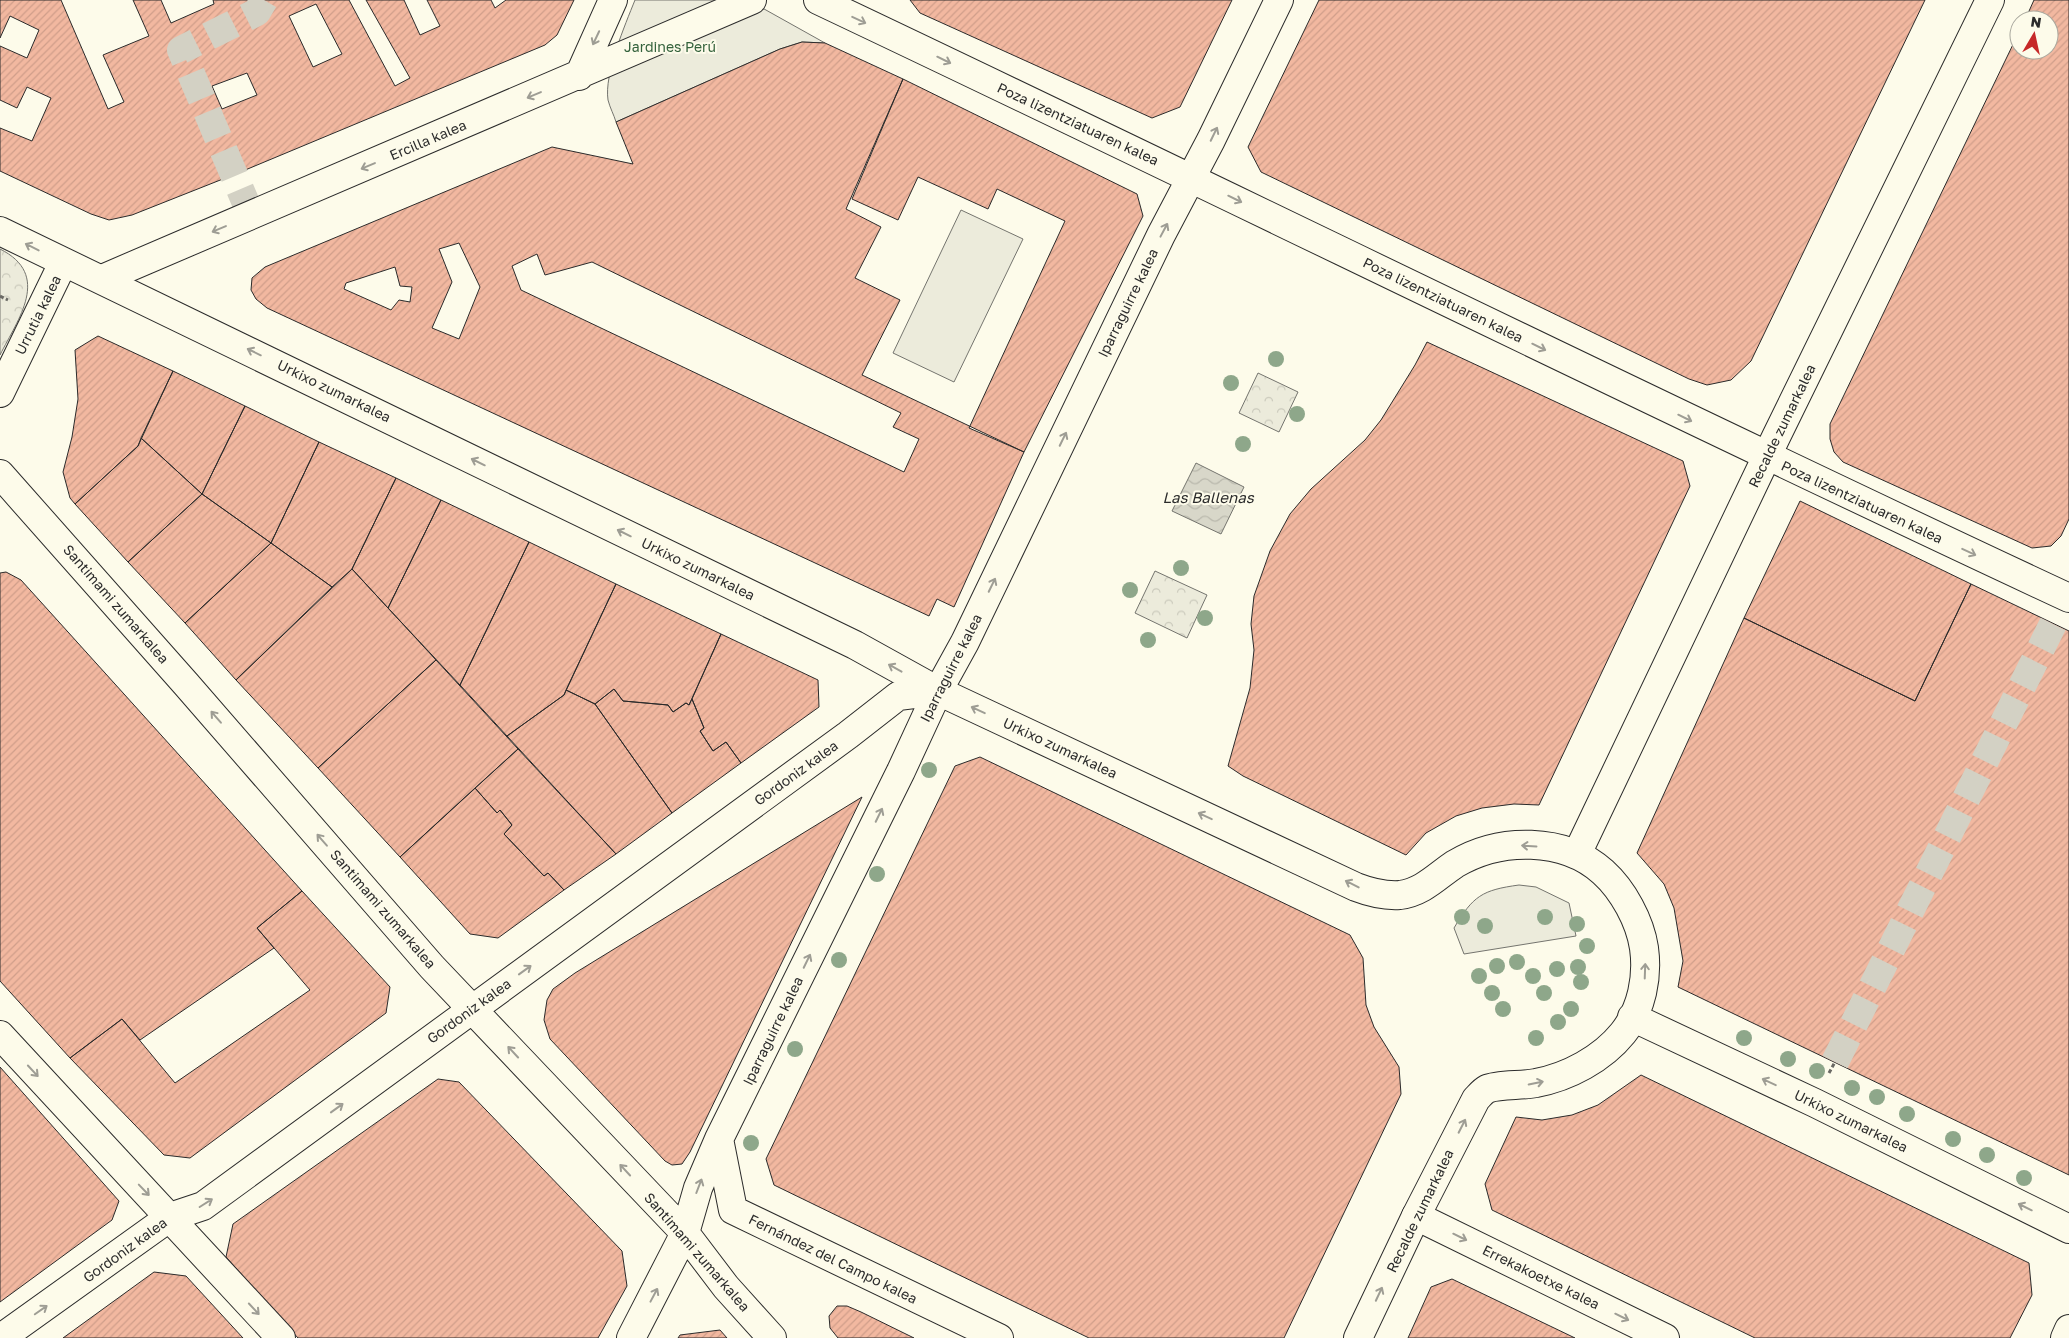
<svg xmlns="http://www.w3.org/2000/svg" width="2069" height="1338" font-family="'Golos Text',sans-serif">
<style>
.green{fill:#ecebdb;stroke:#74746e}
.forest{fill:url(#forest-crowns);stroke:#74746e}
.water{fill:url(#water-waves);stroke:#74746e}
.building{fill:url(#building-hatch);stroke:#2b2b2b;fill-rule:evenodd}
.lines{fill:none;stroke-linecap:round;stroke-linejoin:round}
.minor-tunnel{stroke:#d3d1c4;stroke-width:28;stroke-dasharray:28 14;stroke-linecap:butt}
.minor-casing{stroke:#2b2b2b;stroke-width:30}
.major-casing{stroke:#2b2b2b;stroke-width:30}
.path{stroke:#6a6964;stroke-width:3;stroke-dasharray:4 2.5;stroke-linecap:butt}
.minor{stroke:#fdfbea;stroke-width:28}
.major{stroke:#fdfbea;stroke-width:28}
.tree{fill:#8ea78a}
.oneway{stroke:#9e9d94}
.labels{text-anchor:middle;stroke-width:4;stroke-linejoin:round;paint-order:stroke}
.park-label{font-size:14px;fill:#34623c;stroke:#fdfbea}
.street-label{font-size:14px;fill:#2b2b2b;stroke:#fdfbea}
.water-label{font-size:15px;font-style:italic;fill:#2b2b2b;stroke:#fdfbea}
</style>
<defs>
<pattern id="forest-crowns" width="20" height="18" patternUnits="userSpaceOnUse" patternTransform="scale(1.25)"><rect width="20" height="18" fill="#ecebdb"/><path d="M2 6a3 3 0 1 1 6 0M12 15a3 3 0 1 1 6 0" fill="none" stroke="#cbcabc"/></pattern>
<pattern id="water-waves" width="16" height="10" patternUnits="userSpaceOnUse" patternTransform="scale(1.25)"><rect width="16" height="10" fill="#d8d7c9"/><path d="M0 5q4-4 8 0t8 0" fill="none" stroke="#bab9ad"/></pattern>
<pattern id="building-hatch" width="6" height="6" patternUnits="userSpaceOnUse" patternTransform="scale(1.25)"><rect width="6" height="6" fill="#f2b8a0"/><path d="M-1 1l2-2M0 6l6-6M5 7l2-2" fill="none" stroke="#d09e8a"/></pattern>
</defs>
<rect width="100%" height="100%" fill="#fdfbea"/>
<path class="green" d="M635,0H748L825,43L802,42L780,49L616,122C614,115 610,108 608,100C604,74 625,25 635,0Z
M961,210L1023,239L954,382L893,353Z
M1519,885L1536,887L1569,903L1576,936L1464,954L1454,928C1473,896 1482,890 1519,885Z"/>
<path class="forest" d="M0,249C52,275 18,319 0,355Z
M1258,373L1298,392L1279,432L1239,413Z
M1155,571L1207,595L1187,638L1135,613Z"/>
<path class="water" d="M1196,463L1244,487L1221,534L1172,511Z"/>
<path class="building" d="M0,0H61L108,109L124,102L103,55L149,36L133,0H161L171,23L214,4L213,0H349L395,86L410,78L366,0H404L420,35L440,26L427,0H491L495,8L506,0H574L557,35L545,45L238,173L132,215L109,220L91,214L0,171V128L32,141L51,98L27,87L17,108L0,100V46L27,58L39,30L10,16L0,38ZM316,4L342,54L313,67L289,16ZM247,73L257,95L222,109L212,86Z
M910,0H1232L1180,107L1152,118L920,13Z
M1319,0H1925L1751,361L1731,380L1707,385L1689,379L1261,172L1248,147Z
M2034,0H2069V519L2061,536L2051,546L2032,548L1843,462L1834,452L1830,439V424L2019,32V50H2049V20H2025Z
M802,42L825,43L903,79L846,209L881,227L855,278L900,300L862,375L1024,452L954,607L937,599L929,616L267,308L256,299L251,290L252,278L265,267L552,147L633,164L616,122L780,49ZM459,243L480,287L459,339L432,328L452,282L439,249ZM537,254L545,275L592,262L901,413L893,427L919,439L904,472L521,290L512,266ZM395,267L400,286L412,287L410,302L399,300L391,310L344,289L346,283Z
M903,79L1137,194L1143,216L1024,452L969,428L1065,221L997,189L988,209L918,177L898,220L852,199Z
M98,336L173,371L138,446L75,504L70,498L63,472L72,437L78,399L75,350Z
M1427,342L1683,461L1690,486L1539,805L1514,804L1482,808L1456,816L1426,833L1406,855L1243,776L1228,766L1250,688L1254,650L1251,624L1254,596L1270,551L1290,514L1311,489L1365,440L1381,420L1415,365Z
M173,371L245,406L202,494L141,438Z
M245,406L319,442L271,543L202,494Z
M141,438L202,494L128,562L75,504L138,446Z
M319,442L396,478L352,569L332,587L271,543Z
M396,478L441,500L388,608L352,569Z
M202,494L271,543L185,623L128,562Z
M441,500L529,542L460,685L388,608Z
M1800,501L1971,584L1915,701L1744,618Z
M529,542L616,584L564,695L507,736L460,685Z
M271,543L332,587L236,680L185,623Z
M352,569L436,660L318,768L236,680Z
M6,572L21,580L302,891L257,928L274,948L140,1040L122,1019L70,1058L0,981V573Z
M616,584L721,634L689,705L686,703L673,712L668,705L623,701L614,689L595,704L566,690Z
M1971,584L2069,631V1175L1678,987L1683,961L1674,908L1664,884L1637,853L1744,618L1915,701Z
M721,634L818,680L819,707L741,763L726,742L713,751L700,731L704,728L692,699Z
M436,660L518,749L400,857L318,768Z
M614,689L623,701L668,705L673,712L686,703L689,705L692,699L704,728L700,731L713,751L726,742L741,763L672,813L595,704Z
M566,690L595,704L672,813L616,854L507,736L564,695Z
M518,749L616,854L564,890L548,873L544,876L504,834L512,825L500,810L497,813L475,788Z
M980,757L1350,935L1363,958L1366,1005L1374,1027L1399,1067L1401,1094L1284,1338H1089L774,1185L766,1159L955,766Z
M475,788L497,813L500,810L512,825L504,834L544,876L548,873L564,890L498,938L470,934L400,857Z
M862,797L690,1152L682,1164L672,1165L665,1161L550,1039L544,1020L547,1000L553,989L575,973Z
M302,891L390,987L386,1013L190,1158L164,1155L70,1058L122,1019L175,1083L310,990L257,928Z
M0,1067L119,1201L112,1220L0,1302Z
M1641,1075L2029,1263L2032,1295L2010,1338H1755L1492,1210L1485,1184L1516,1117L1542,1120L1572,1115L1598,1105Z
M438,1079L459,1082L622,1251L627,1286L598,1338H298L226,1257L233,1224Z
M154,1272L186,1276L243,1338H63Z
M1452,1279L1575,1338H1408L1431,1287Z
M837,1306H847L861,1312L914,1338H838L830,1328L829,1316Z
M720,1330L727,1338H678L680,1335Z"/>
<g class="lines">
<path class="minor-tunnel" d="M251,215L181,50L257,12L264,0
M1835,1062L2053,624"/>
<defs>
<path id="minor" d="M818,0C1236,198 1650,403 2069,598
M579,76L613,0
M102,279L752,0
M0,393L63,263
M0,474L186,684L432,967L685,1233L726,1287L772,1338
M0,1035L281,1338
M719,1139L733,1210L999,1338
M1416,1216L1665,1338
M1,1338L170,1217L203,1206L848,735L898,696L938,691
M631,1338L685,1233L698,1188L719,1139L901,771L938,691L965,642L1161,235L1211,140L1279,0
M2065,1338L2069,1329"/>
<path id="major" d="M0,231L855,645L938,691L1356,887C1369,892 1385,896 1400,895C1423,892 1437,876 1455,864C1500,837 1564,837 1603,872C1623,890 1640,921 1644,948C1648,977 1642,1009 1623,1033C1602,1059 1568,1077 1536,1083C1523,1086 1498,1084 1487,1089C1483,1091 1479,1096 1476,1099L1416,1216L1358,1338
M1577,854L1776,437L1990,0
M1632,1017L1815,1103L2069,1229"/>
</defs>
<use href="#minor" class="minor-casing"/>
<use href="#major" class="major-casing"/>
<path class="path" d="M0,296L8,300
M1829,1073L1835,1062"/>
<use href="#minor" class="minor"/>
<use href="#major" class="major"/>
</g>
<g class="tree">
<circle cx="1276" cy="359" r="8"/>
<circle cx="1231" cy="383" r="8"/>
<circle cx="1297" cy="414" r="8"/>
<circle cx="1243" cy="444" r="8"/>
<circle cx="1181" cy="568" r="8"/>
<circle cx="1130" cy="590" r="8"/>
<circle cx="1205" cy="618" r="8"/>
<circle cx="1148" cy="640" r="8"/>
<circle cx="929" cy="770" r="8"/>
<circle cx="877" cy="874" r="8"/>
<circle cx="1462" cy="917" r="8"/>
<circle cx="1545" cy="917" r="8"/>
<circle cx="1577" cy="924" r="8"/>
<circle cx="1485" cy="926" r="8"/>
<circle cx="1587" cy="946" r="8"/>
<circle cx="839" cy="960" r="8"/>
<circle cx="1517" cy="962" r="8"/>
<circle cx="1497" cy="966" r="8"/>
<circle cx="1578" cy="967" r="8"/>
<circle cx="1557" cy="969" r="8"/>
<circle cx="1479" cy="976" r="8"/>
<circle cx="1533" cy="976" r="8"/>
<circle cx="1581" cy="982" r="8"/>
<circle cx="1492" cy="993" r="8"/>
<circle cx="1544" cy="993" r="8"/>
<circle cx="1503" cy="1009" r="8"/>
<circle cx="1571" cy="1009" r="8"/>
<circle cx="1558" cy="1022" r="8"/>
<circle cx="1536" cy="1038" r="8"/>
<circle cx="1744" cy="1038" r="8"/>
<circle cx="795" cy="1049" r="8"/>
<circle cx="1788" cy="1059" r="8"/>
<circle cx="1817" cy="1071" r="8"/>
<circle cx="1852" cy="1088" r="8"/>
<circle cx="1877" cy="1097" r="8"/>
<circle cx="1907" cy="1114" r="8"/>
<circle cx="1953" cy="1139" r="8"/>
<circle cx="751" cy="1143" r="8"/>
<circle cx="1987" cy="1155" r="8"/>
<circle cx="2024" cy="1178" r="8"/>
</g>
<defs><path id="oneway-shaft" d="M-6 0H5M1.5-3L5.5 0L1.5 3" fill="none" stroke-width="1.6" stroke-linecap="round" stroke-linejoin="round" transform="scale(1.25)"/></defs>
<g class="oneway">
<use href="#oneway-shaft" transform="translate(859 20) rotate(25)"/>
<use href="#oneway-shaft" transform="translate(596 38) rotate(115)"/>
<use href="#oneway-shaft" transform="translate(944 60) rotate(26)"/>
<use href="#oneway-shaft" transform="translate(534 95) rotate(157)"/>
<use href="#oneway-shaft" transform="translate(1214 134) rotate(-64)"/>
<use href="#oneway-shaft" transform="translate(368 166) rotate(157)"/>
<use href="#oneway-shaft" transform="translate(1235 199) rotate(26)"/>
<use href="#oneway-shaft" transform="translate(219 229) rotate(157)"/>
<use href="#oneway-shaft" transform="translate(1164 230) rotate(-62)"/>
<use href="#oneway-shaft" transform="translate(32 247) rotate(-153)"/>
<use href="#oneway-shaft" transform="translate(1539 347) rotate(26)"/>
<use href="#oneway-shaft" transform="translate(254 352) rotate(-154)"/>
<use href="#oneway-shaft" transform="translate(1685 418) rotate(26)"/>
<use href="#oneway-shaft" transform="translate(1063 439) rotate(-64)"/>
<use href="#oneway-shaft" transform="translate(478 462) rotate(-154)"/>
<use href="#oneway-shaft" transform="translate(624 533) rotate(-154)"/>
<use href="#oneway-shaft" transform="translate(1969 552) rotate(25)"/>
<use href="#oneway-shaft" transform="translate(992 585) rotate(-64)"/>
<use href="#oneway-shaft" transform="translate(895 668) rotate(-151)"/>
<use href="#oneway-shaft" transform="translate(978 710) rotate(-155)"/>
<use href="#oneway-shaft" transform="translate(216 717) rotate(-131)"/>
<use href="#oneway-shaft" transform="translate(879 815) rotate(-64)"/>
<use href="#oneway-shaft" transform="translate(1205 816) rotate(-155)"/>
<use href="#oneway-shaft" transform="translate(322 840) rotate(-131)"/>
<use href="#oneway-shaft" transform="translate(1529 846) rotate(-176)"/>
<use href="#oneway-shaft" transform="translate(1352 884) rotate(-153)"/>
<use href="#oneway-shaft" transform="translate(807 961) rotate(-64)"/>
<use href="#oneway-shaft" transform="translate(525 970) rotate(-36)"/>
<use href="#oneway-shaft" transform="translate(1645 971) rotate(-88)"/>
<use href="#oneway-shaft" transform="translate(513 1052) rotate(-133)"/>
<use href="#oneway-shaft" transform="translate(33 1071) rotate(47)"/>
<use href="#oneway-shaft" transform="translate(1769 1082) rotate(-155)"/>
<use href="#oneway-shaft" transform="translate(1536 1083) rotate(-12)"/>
<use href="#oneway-shaft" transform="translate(337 1108) rotate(-36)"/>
<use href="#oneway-shaft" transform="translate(1462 1126) rotate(-63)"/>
<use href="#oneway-shaft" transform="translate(625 1170) rotate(-133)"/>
<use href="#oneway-shaft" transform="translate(699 1186) rotate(-69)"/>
<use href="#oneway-shaft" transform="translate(144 1190) rotate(46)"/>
<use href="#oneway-shaft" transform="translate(206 1203) rotate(-32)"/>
<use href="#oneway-shaft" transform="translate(2025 1207) rotate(-154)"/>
<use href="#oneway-shaft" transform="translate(1460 1237) rotate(26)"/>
<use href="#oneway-shaft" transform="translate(1379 1294) rotate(-65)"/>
<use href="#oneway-shaft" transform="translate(654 1295) rotate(-62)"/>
<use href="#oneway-shaft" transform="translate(254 1309) rotate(47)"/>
<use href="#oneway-shaft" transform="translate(41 1310) rotate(-35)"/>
<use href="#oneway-shaft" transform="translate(1622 1317) rotate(26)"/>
</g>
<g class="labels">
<g class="park-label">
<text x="670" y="52">Jardines Perú</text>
</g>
<g class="street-label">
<text transform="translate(1078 124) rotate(25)" y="5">Poza lizentziatuaren kalea</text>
<text transform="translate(428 140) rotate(-23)" y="5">Ercilla kalea</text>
<text transform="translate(1443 300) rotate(26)" y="5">Poza lizentziatuaren kalea</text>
<text transform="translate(1128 303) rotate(-64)" y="5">Iparraguirre kalea</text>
<text transform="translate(38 315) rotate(-64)" y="5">Urrutia kalea</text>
<text transform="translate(334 391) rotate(26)" y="5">Urkixo zumarkalea</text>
<text transform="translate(1782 426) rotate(-64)" y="5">Recalde zumarkalea</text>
<text transform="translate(1862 502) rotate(25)" y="5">Poza lizentziatuaren kalea</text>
<text transform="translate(698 569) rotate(26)" y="5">Urkixo zumarkalea</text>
<text transform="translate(116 604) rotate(49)" y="5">Santimami zumarkalea</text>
<text transform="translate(951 668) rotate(-63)" y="5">Iparraguirre kalea</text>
<text transform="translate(1060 748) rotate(25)" y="5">Urkixo zumarkalea</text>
<text transform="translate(796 773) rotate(-36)" y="5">Gordoniz kalea</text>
<text transform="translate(383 909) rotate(49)" y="5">Santimami zumarkalea</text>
<text transform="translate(469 1011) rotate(-36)" y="5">Gordoniz kalea</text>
<text transform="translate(773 1031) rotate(-64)" y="5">Iparraguirre kalea</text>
<text transform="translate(1851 1121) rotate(26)" y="5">Urkixo zumarkalea</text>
<text transform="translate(1420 1211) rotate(-64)" y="5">Recalde zumarkalea</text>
<text transform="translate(125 1250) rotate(-36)" y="5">Gordoniz kalea</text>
<text transform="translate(697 1252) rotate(49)" y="5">Santimami zumarkalea</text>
<text transform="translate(833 1259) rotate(26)" y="5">Fernández del Campo kalea</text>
<text transform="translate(1541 1277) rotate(26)" y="5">Errekakoetxe kalea</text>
</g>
<g class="water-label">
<text x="1208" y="503">Las Ballenas</text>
</g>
</g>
<g transform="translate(2034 35) rotate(9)"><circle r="24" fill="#fdfbea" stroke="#a9a89e"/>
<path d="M0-4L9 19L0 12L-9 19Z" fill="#c62828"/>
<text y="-8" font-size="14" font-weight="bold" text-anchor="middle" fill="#2b2b2b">N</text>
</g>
</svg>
